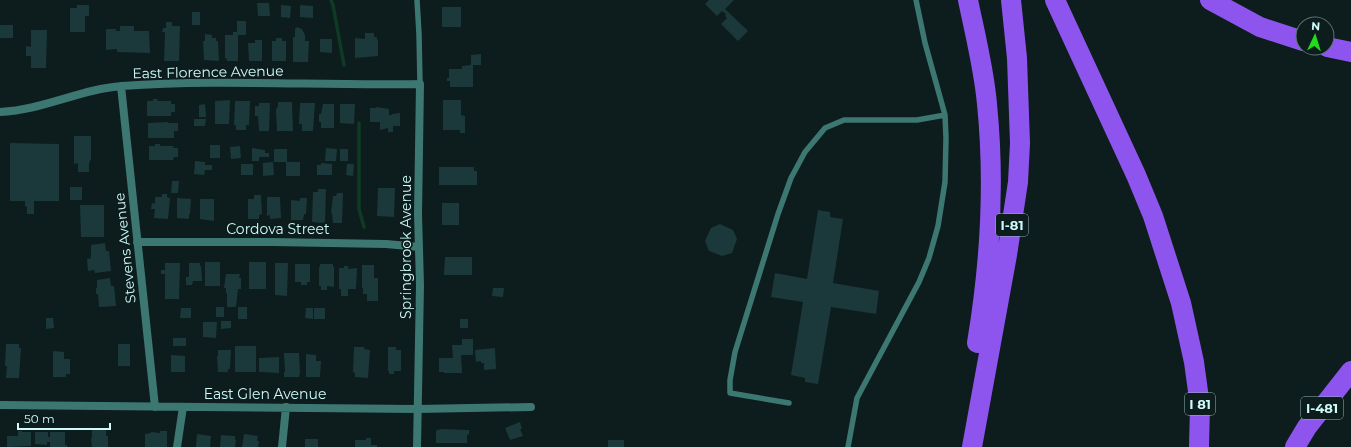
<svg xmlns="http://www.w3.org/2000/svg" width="1351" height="447" font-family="Montserrat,sans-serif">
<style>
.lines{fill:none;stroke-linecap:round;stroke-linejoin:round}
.stream{stroke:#0f3a23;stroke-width:3.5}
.building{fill:#1b393b}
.lane{stroke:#3d7771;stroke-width:5.5}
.street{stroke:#3d7771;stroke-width:8}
.highway{stroke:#8e55ee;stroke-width:20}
.labels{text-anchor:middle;stroke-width:3.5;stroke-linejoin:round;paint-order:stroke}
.shield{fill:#0d1c1c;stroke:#94b7b7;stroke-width:1}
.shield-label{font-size:13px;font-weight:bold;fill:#cefaf9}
.street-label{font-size:14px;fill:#cefaf9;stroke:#0d1c1c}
</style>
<rect width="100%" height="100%" fill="#0d1c1c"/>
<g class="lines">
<path class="stream" d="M331,0L333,5L344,65
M359,123V209L364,227"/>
</g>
<path class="building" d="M709,0H734L725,9L748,31L738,41L721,24L727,18L725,16L726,14L722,11L717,16L705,4Z
M257,3H269L270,16H258Z
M77,5H89V16H85V32H70V8H77Z
M281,5L291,6L290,18L281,17Z
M300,5L313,6V18L300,17Z
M442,7H461V27H442Z
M192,12H200V25H192Z
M237,21H246V35H238V61H227L226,58H225V35H233V32H237Z
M166,22H172V26H180L179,61H164L165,32H162L163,28H166Z
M0,25H13V38H0Z
M120,26H134V31H149L150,53L117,52V49L106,50V29H116V31H120Z
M297,27L302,29L305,35V41H309L308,62H293V37H295V29Z
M31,30H47L46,68H31V56H26V46L31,47Z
M365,33H374V37H377V40H378V56L355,58V38L365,39Z
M205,34L212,35V38H216V41H218L219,61L204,60L203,41H205Z
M276,38H282V41H286V61H272V41H276Z
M320,39H332V53L320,52Z
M255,40H262V61H249L248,43H255Z
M481,54V65H473V87H450V81H447V78H449V69H462V66L471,65V55Z
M153,99H158L157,101H171V104H175V112H171V116H147V101H153Z
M230,100L229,124H215V101Z
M443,100H461V115L465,116V133H460V130H443Z
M235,101H250L249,125H246V130H236V125H234Z
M278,102H292L293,131H277L276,110L277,107H278Z
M259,103H270L269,131H259L258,116H255V106H259Z
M300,103H315L313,131H302V124H299Z
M205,104L206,117H199V105Z
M323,104H334V128H321V122H319V114H321Z
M340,104H355L354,124L340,123Z
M376,107L389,109V115H392V114L400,113V126H393V132H388V128L380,130V122H370V108H376Z
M194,119H206L205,126H194Z
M168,122V123H178V131H174V138H148V123Z
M74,136H91V159L89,163V172H78V163L74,164Z
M10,143L59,144V201H34V214H27V207L25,206V201H10Z
M155,144H160V146H174L173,148H178V157H174L173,160H149V146H155Z
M210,145H220V158H210Z
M240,146L241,158L231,159L230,147Z
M252,148L265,150V153H269V157H259V161H252Z
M326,148L337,149L336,161H325Z
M274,149H287V162H274Z
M340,149H348V161H340Z
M195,161L205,162V165H212V170H205L204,175L194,174Z
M273,162L274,175L263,176V163Z
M286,162H300V176H286Z
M321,163L332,164V175H317V165H321Z
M241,164H253V175H241Z
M347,164H354L353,176L346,175Z
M439,167H474V171H477V185H439Z
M172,181H179L178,193H171Z
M70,187H82V200H70Z
M378,188H395L394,217L377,216Z
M318,189H326L325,222L322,223L312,222L313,192H318Z
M337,193H343L342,223H333L332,213H331L333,196H336Z
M162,194H167V197L170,198L168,219L154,218L155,209H151L152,203L155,204V197H162Z
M254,195H261L262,214L259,215V219H248V199H254Z
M267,197H280L281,218L270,219V215L267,216Z
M177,198L191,199L190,214H189V219L177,218Z
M300,198H307L306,214H304L303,220H291V200L300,201Z
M200,199H214V221L200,219Z
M442,203H459V225H442Z
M80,205H104V237H81Z
M818,210L830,212V217L843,219L833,283L879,291L876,314L831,307L818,384L805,382V378L791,375L803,302L771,297L775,273L807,279Z
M720,224L733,230L737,239L732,253L722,256L709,251L705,241L711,228Z
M105,243L106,251H109L111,271L95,273L94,270L88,271L87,259L91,258V245Z
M445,257H472V275H444Z
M205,262H220V286H205Z
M249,262H266V289H249Z
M165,263H180L179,299H165V274H161V270H165Z
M189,263H200V266H201L202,281H193L192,285H186V277H189Z
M275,263H288L287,296L275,295Z
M295,264H310V282H307V285H301V282H295Z
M320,264H333V267H334V287L327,286V290H321V286H319V267H320Z
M362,265H374V278H378V301H367V294H363V288H362Z
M344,266H348V269L357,268L356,289H348V296H341V289H339V268H344Z
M226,274H240L239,278H241V289H238L236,307H227V293H226V288H224Z
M110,278L111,286H114L116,306L99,307L98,294H96V288H97V280Z
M493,288H504L503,297L492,296Z
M216,307H224V317H216Z
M238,307H247V319H238Z
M181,308H191V318H180Z
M306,308H313V319L305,318Z
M314,308H325V319H314Z
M46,318H53L54,328L46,329Z
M460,319H468V328H460Z
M221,321H231V328L221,329Z
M203,322H217L216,338L203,337Z
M173,338H186V346H173Z
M462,339H473V355H461L462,373H444V372H439V358H453L452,345H462Z
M6,344H19V348H21L19,378H6L7,366H5Z
M118,344H130V366H118Z
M235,346H256V372H235Z
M354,347H364V349L370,350L368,378L355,377V373L353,372Z
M388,347H396V350H401V371H394V374H389V371H388Z
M495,348L496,369L484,370V363H481V361L476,362L475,350Z
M218,350H231L230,369H228V372H218L217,356H218Z
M53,351L64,352V359H70V374H66V377H53Z
M284,353H299L300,373L299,377H284V372H285Z
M306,354L316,355V361H321L320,377H306Z
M171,355L185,356V372H171Z
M279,357V373L259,372V358Z
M520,422L522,429H520L523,436L510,440L505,428Z
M92,428L106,429V436H108V447H92L91,439L92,437Z
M441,429L469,430V434L467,435V443H436V431L437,430Z
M18,431H22V432H31V446L7,447V436H18Z
M160,431H167V447H145V434L151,433V432L160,433Z
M35,432H48V437H50V432H65V445H67V447H50V442H47V445L35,444Z
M197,434L211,436L210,447H196Z
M244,434L258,436L257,441H259L258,447H242Z
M221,435L235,436V440H236L235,447H220Z
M366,438H371V445H377V447H355V440H366Z
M305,439H318V447H305Z
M608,440H624V447H608Z"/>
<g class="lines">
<path class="lane" d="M417,0L419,34L420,84
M789,403L730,393V380L735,352L778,214L791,178L805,152L825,128L844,120H917L945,115
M848,447L857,398L919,282L929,258L938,226L945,182L946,138L945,115L925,43L916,0"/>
<path class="street" d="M121,86L155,407
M0,112C43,110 81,89 122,86C221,79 320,86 420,84L418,214L420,285L417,447
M137,242H273L386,244L419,247
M0,405L417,409L531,407
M177,447L183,407
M282,447L286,407"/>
<path class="highway" d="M968,0C975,34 984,69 987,104C995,184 990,265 977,343
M1055,0L1136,175L1153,216L1181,303L1194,362L1200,406L1199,447
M1210,0L1260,27L1303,41
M1327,47L1351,52
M972,447L1007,255L1018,182L1020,143L1017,58L1011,0
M1295,447L1307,427L1351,371"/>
</g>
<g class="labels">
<g class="shield">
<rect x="996" y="214" width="32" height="22" rx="3"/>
<rect x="1185" y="393" width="30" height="22" rx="3"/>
<rect x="1301" y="397" width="42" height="22" rx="3"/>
</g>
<g class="shield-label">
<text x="1012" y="230">I-81</text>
<text x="1200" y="409">I 81</text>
<text x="1322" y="413">I-481</text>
</g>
<g class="street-label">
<text transform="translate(208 72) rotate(-1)" y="5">East Florence Avenue</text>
<text x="278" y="234">Cordova Street</text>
<text transform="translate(406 247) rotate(-90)" y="5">Springbrook Avenue</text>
<text transform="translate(125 248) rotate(-96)" y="5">Stevens Avenue</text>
<text x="265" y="399">East Glen Avenue</text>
</g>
</g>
<g transform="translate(1315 36) rotate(4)"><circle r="19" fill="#0d1c1c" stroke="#5a7574"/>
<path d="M0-3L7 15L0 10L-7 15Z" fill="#1fdd16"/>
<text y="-6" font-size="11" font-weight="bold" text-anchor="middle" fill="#cefaf9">N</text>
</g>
<path d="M18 423v6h92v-6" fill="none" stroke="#cefaf9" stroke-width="2"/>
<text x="24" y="423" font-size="12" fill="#cefaf9" stroke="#0d1c1c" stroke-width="3" paint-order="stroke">50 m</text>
</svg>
